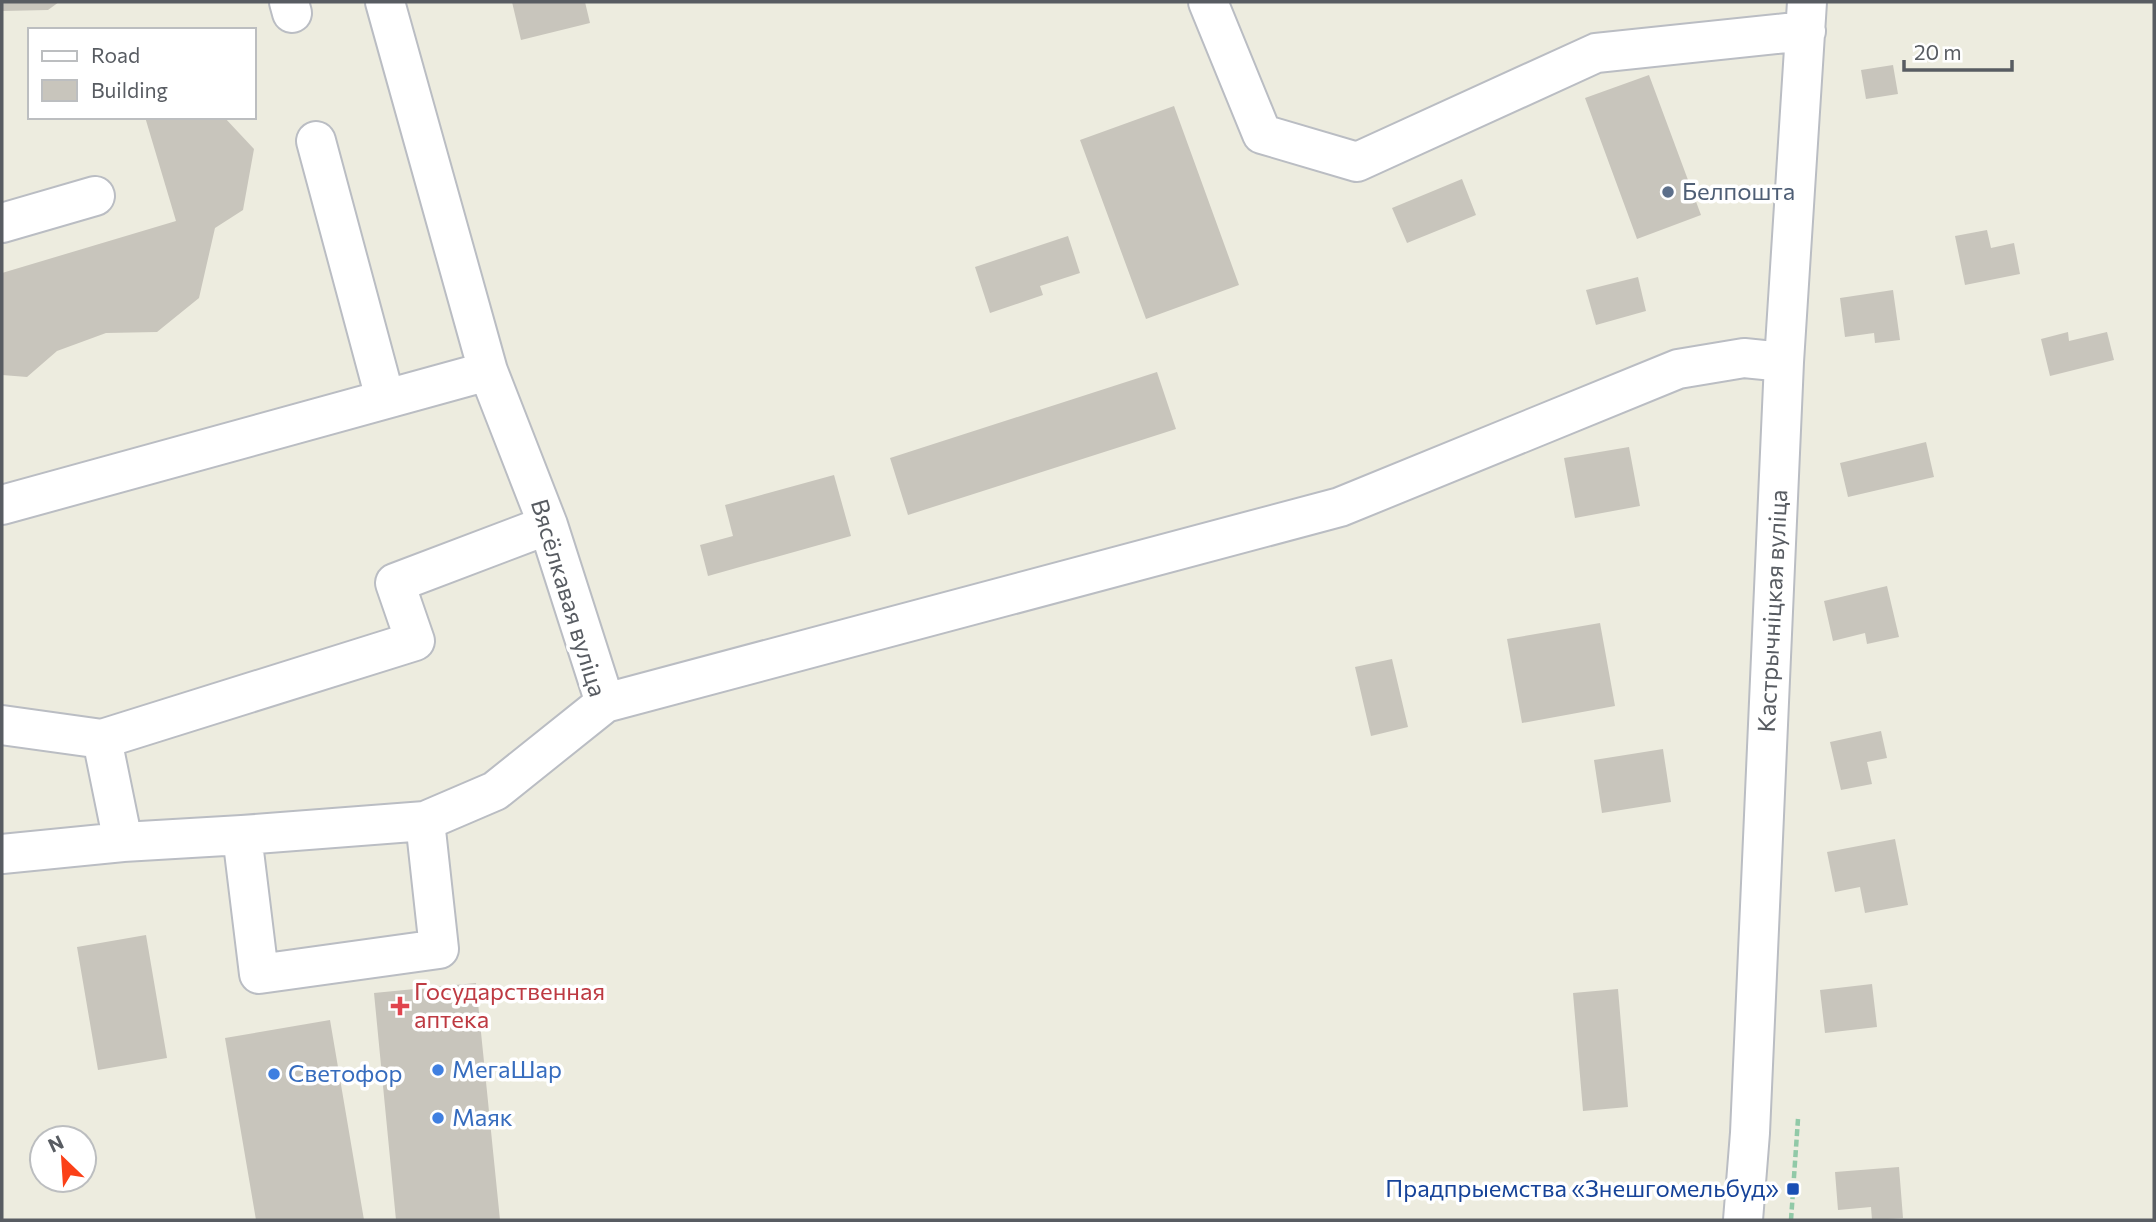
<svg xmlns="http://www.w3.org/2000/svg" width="2156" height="1222" font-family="Commissioner,sans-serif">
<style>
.building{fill:#c8c5bc}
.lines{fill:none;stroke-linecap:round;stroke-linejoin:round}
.minor-casing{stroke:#babdc3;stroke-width:42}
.path{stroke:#91c9a7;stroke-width:4.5;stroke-dasharray:7 3.5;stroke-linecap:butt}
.minor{stroke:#fff;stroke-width:38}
.service-dot{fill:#5c6f8a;stroke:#fff;stroke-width:2.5}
.health-dot{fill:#e0444e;stroke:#fff;stroke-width:2.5}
.shop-dot{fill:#3f7fe0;stroke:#fff;stroke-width:2.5}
.transit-dot{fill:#1a4fb4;stroke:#fff;stroke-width:2.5}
.labels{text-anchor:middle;stroke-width:7;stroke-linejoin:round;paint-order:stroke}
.service-label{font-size:24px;fill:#4e5e75;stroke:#fff;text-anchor:start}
.street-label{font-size:24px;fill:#585c62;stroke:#fff}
.health-label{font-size:24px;fill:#be3a42;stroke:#fff;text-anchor:start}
.shop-label{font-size:24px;fill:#366cbe;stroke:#fff;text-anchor:start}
.transit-label{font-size:24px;fill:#164399;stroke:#fff;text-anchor:end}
</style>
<rect width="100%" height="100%" fill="#edecdf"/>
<path class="building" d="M2,2H59L48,10L2,11Z
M512,2H585L590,23L521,40Z
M1893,65L1898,94L1866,99L1861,70Z
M1649,75L1701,215L1637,239L1585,98Z
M1174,106L1239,285L1146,319L1080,140Z
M145,117H224L254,149L243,210L215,228L199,298L157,332L106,333L57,351L27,377L2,375V273L176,221Z
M1462,179L1476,215L1407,243L1392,208Z
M1987,230L1991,248L2014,243L2020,274L1965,285L1955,236Z
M1068,236L1080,273L1040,286L1043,295L990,313L975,267Z
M1638,277L1646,311L1596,325L1586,290Z
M1893,290L1900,340L1875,343L1874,333L1845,337L1840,298Z
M2068,332L2069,341L2107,332L2114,360L2050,376L2041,339Z
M1157,372L1176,429L908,515L890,458Z
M1926,442L1934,477L1848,497L1840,463Z
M1629,447L1640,506L1575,518L1564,458Z
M834,475L851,536L708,576L700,545L733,536L725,505Z
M1887,586L1899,637L1867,644L1865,633L1833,641L1824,601Z
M1600,623L1615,706L1522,723L1507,639Z
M1392,659L1408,727L1371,736L1355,667Z
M1881,731L1887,758L1867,762L1872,784L1841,790L1830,742Z
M1663,749L1671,802L1602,813L1594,760Z
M1895,839L1908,905L1865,913L1860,887L1835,892L1827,852Z
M146,935L167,1058L98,1070L77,947Z
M476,983L500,1220H396L374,993Z
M1872,984L1877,1027L1825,1033L1820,990Z
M1618,989L1628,1107L1583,1111L1573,993Z
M330,1020L364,1220H256L225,1038Z
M1899,1167L1903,1218L1872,1220L1871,1207L1838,1210L1835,1172Z"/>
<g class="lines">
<defs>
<path id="minor" d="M289,2L292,13
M385,2L488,371L548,525L605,703
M1208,2L1262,134L1357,162L1596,53L1806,31
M316,141L385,398
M2,223L95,196
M2,505L488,371
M2,725L102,739
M242,835L259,974L439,949L425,821
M123,842L102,739L415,641L395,583L548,525
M2,854L123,842L242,835L425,821L495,791L605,703L1340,507L1678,369L1744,358L1784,362
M1743,1220L1750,1133L1784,362L1807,2"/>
</defs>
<use href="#minor" class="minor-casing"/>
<path class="path" d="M1791,1220L1798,1119"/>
<use href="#minor" class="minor"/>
</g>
<circle class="service-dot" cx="1668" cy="192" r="7"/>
<path class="health-dot" d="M396.5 995.5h7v7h7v7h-7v7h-7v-7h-7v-7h7z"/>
<g class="shop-dot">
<circle cx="438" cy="1070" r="7"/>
<circle cx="274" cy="1074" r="7"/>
<circle cx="438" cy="1118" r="7"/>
</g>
<rect class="transit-dot" x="1786" y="1182" width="14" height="14" rx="3.5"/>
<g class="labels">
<g class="service-label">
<text x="1682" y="200">Белпошта</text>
</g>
<g class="street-label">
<text transform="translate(568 598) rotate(73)" y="8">Вясёлкавая вуліца</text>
<text transform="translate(1773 611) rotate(-87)" y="8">Кастрычніцкая вуліца</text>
</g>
<g class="health-label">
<text x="414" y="1000">Государственная<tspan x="414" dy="28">аптека</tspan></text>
</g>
<g class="shop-label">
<text x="452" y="1078">МегаШар</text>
<text x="288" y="1082">Светофор</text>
<text x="452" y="1126">Маяк</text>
</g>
<g class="transit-label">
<text x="1779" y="1197">Прадпрыемства «Знешгомельбуд»</text>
</g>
</g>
<rect width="2156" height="1222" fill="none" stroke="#585c62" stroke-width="7"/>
<rect x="28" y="28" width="228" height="91" fill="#ffffff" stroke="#bcbec0" stroke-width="2"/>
<rect x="42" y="51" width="35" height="10" fill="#ffffff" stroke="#bcbec0" stroke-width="2"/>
<text x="91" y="63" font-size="21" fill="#585c62">Road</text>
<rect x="42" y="80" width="35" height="21" fill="#c8c5bc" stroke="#bcbec0" stroke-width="2"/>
<text x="91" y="98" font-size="21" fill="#585c62">Building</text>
<g transform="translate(63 1159) rotate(335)"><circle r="33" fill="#ffffff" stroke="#bcbec0" stroke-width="2"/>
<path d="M0-5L12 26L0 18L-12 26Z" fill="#fb4018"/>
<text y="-10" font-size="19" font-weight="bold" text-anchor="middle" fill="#585c62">N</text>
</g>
<path d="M1904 60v10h108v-10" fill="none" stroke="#585c62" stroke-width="3.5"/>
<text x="1914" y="60" font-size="21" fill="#585c62" stroke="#ffffff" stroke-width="5" paint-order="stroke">20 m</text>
</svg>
